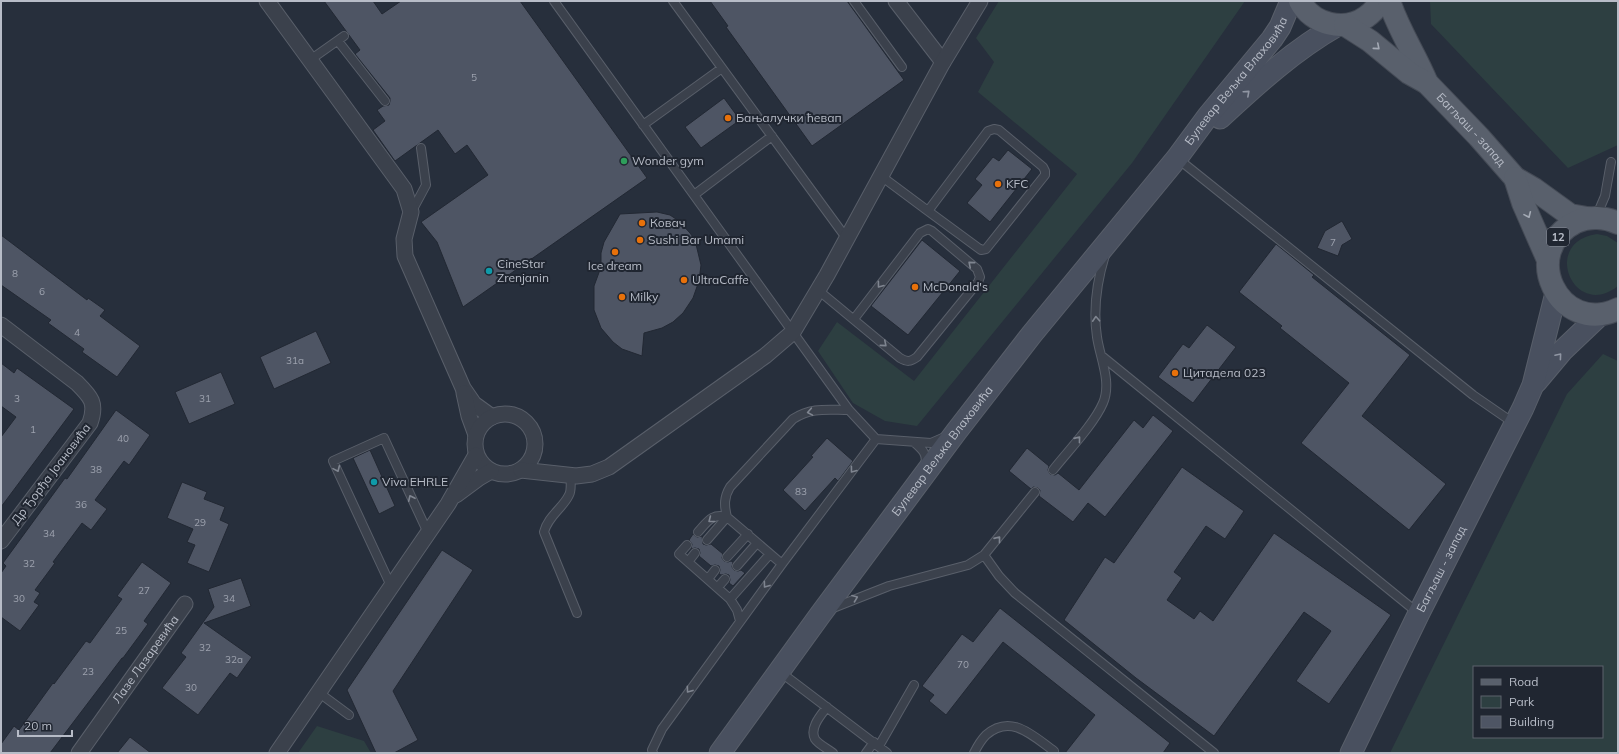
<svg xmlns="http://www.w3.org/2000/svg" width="1619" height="754" font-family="Mulish,sans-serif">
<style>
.green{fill:#2d3f41;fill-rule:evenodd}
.building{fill:#4e5564;stroke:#222833}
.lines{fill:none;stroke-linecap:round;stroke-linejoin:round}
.lane-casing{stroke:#595f6a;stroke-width:10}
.street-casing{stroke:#595f6a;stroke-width:17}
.secondary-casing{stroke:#595f6a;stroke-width:23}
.primary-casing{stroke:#444a55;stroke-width:24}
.lane{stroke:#3b414c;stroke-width:8}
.street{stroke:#3b414c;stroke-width:15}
.secondary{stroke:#49505f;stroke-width:21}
.primary{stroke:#59606c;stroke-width:22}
.oneway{stroke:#a4aab5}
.oneway2{stroke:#9096a3}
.oneway3{stroke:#7f8590}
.food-dot{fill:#e8710a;stroke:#202631;stroke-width:1.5}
.leisure-dot{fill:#2e9e5b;stroke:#202631;stroke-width:1.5}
.culture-dot{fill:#0f9aa8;stroke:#202631;stroke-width:1.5}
.labels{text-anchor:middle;stroke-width:4;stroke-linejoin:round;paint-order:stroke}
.number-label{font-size:10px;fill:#9da2ae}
.shield{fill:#202631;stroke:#8a8f9a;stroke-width:1}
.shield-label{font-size:11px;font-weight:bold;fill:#b7bcc7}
.street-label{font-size:12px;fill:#b7bcc7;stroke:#202631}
.poi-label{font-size:12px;fill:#b7bcc7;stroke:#202631;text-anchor:start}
</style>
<rect width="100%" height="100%" fill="#272f3c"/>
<path class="green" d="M999,1H1245L1132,163L917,426L885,421L853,403L818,351L837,322L914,381L1077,174L978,92L994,62L976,38Z
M1430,1H1618V145L1568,168L1431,24Z
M1597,234L1607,236L1618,243V286C1574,321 1540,242 1597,234Z
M1603,354L1618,361V753H1390L1567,394ZM1474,667H1602V737H1474Z
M317,726L364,741L371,753H298Z"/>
<path class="building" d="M324,1H373L382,14L401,1H520L647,178L463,307L437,242L421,222L488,175L467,145L455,154L438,130L395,161L373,130L385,121L377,110L383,106L389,105L390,101V98L355,54L360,50Z
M710,1H847L904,80L812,146L726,27L728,26Z
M724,98L740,120L701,148L685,127Z
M1008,150L1032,169L990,222L967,203L982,185L975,179L993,157L999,161Z
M657,212L670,215L679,221L690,233L695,240L701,265L699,281L693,298L683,313L673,322L662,328L644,333L642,356L622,349L613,342L601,328L594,310V286L601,267V253L604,242L620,214Z
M1342,221L1352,239L1342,245L1338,256L1317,248L1325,231Z
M1,235L87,300L88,298L105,310L100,316L140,346L117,377L82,352L84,349L48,323L51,320L1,285Z
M922,240L960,271L908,335L871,306Z
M1276,244L1314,275L1312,277L1410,355L1362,416L1446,484L1409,530L1301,443L1349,383L1280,328L1282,326L1239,292Z
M1207,325L1236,347L1193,403L1158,377L1183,344L1189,348Z
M316,331L331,363L274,389L260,357Z
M1,363L14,373L17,368L74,409L1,507V437L16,417L1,406Z
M221,372L235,404L189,424L175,392Z
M116,410L150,435L129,465L124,461L95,500L107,509L91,530L82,523L53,562L55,563L35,590L40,593L34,602L39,605L20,631L1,617V573L6,566L3,563L65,478L67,479Z
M1153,415L1173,431L1105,517L1088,503L1073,522L1039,496L1040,490L1038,488L1033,487L1031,489L1009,471L1027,448L1049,466L1048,470L1050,474L1055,475L1058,473L1079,490L1134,420L1143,428Z
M827,438L853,461L838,481L835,478L805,511L783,490L813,457L811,456Z
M370,450L395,506L379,514L353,458Z
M1182,467L1244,511L1225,539L1206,526L1174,572L1182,578L1167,600L1194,619L1200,611L1213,621L1274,533L1391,615L1329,704L1296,681L1331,631L1304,612L1214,736L1136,678L1064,620L1105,557L1114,563Z
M182,482L207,492L204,499L225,507L220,520L229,524L209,572L187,563L195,545L187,542L193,529L167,518Z
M693,534L697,537L702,536L703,544L706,545L711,544L723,554L722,558L724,561L728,562L731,561L733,562L732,567L734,570L738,571L741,570L745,573L733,586L729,583L730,580L729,575L726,574L721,575L719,574L720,570L719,566L715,565L711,566L699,556L700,553L699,549L695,548L691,549L692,544L689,540Z
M442,550L473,570L393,691L418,740L394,753H376L347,690Z
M142,562L171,583L144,621L148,624L123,658H122L50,753H1V744L14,726L19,730L53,683L54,684L86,641L90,643L122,599L117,596Z
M241,578L251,606L204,623L252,657L237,678L230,673L198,715L162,688L186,657L181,653L214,607L208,589Z
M1000,608L1170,743L1163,753H1065L1095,715L1003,642L946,715L929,701L934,695L922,686L962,634L973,642Z
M130,737L151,753H117Z"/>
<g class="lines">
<defs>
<path id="lane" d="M554,1L849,410L876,439L931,443L947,436
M673,1L847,239
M854,1L902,67
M338,41L385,101
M310,60L344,36
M643,125L722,68
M994,129L999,130L1043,167L1045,171V175L986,249L981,250L928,211L988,131Z
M1177,158L1473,395L1515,424
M881,176L928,211
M694,195L772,136
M412,211L426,185L421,148
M1596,217L1605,196L1611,162
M818,290L900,358C907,362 910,362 917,357L978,282L980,277L977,269L932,231L928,229L920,233L854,319
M1103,357L1418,613
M914,442C922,449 928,454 925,465
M1053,470C1068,451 1094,424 1103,403C1112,382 1100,358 1097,337C1093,310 1097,281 1105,255
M571,476C570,481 572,490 569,495C563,508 548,516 544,532L577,613
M727,517C724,505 724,497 730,487L793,419C812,407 827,410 849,410
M698,532C708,521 712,513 727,517L782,564
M707,540L727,517
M687,545L679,554L730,599L737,610L740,621
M984,555L999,576L1015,593L1214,753
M727,557L748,534
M688,562L695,553
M737,566L757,543
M708,579L715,570
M391,586L333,461L384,438L428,533
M718,587L725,579
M730,599L770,554
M833,608L889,586L968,565L984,555L1035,492
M779,671L887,753
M318,692L349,715
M827,707C821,715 809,728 815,739C818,744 828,749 833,753
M879,746L914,685
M653,753L652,750L662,729L782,564L876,439
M866,753L874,742
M974,753C977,747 981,740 986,735C1011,713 1033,736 1054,751"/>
<g id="street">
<path d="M267,1L404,189L411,212L404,239L405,256L463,388L474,404L492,417"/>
<path d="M896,1L943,62"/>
<path d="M1,325L77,383C91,397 97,403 90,423L1,541"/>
<path d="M464,393L469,416L476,435"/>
<circle cx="505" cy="444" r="30"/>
<path d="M521,470L576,476L592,474L609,467L765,356L793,332L827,275L943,62L980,1"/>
<path d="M456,495L479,478L491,471"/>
<path id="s1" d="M79,753L185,604"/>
<path d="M277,753L448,504L476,455"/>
</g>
<g id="secondary">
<path d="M1220,118C1258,83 1294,50 1338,25"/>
<path d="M1536,382L1562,351L1601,314"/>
<path id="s2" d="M720,753L820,615L956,432L1032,334L1177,158L1208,116L1272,39L1280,27L1291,1"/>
<path id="s3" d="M1351,753L1419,613L1523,408L1533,385L1556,293"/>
</g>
<g id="primary">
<path d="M1300,1C1312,25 1345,32 1366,17C1372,13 1377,7 1381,1"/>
<path d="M1389,1C1399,31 1415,54 1427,83"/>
<path id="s4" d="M1345,25L1370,41L1409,73L1427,83L1479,137L1515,178L1534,189L1570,215L1587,218"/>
<path d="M1515,178L1523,203L1548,260"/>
<path d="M1618,223C1605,217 1589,216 1576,222C1518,251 1559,337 1618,309"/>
</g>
</defs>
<use href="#lane" class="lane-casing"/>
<use href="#street" class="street-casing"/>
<use href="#secondary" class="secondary-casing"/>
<use href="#primary" class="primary-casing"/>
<use href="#lane" class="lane"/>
<use href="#street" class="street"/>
<use href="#secondary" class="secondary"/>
<use href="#primary" class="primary"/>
</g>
<defs><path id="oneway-chevron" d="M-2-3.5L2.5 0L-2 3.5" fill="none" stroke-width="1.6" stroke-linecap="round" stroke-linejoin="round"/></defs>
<g class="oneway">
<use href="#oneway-chevron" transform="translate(1377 47) rotate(41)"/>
<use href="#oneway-chevron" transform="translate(1528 215) rotate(66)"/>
</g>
<g class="oneway2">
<use href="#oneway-chevron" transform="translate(1247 93) rotate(-42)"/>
<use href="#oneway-chevron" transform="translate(1559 356) rotate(-50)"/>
</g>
<g class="oneway3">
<use href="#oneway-chevron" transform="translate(971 264) rotate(-140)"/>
<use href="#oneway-chevron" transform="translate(880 285) rotate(127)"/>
<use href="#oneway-chevron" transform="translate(1096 319) rotate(-93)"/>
<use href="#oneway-chevron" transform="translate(884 344) rotate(40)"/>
<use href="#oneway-chevron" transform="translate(810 412) rotate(170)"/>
<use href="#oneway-chevron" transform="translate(1078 439) rotate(-51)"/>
<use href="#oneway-chevron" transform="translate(337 469) rotate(66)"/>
<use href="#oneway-chevron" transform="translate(853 470) rotate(127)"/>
<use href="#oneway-chevron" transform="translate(411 498) rotate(-115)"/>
<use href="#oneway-chevron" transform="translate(711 520) rotate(142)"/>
<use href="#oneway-chevron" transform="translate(998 539) rotate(-51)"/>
<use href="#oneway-chevron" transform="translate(766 585) rotate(126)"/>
<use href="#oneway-chevron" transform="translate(855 598) rotate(-21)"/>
<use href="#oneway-chevron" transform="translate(689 690) rotate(126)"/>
</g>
<g class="food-dot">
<circle cx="728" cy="118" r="4"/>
<circle cx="998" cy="184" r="4"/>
<circle cx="642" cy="223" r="4"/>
<circle cx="640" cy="240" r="4"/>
<circle cx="615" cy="252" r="4"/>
<circle cx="684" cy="280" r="4"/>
<circle cx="915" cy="287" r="4"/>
<circle cx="622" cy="297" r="4"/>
<circle cx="1175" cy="373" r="4"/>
</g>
<circle class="leisure-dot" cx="624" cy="161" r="4"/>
<g class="culture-dot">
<circle cx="489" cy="271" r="4"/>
<circle cx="374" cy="482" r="4"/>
</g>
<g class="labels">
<g class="number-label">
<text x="474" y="81">5</text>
<text x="1333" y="246">7</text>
<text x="15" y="277">8</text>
<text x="42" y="295">6</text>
<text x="77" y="336">4</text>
<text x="295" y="364">31a</text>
<text x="17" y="402">3</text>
<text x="205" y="402">31</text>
<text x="33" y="433">1</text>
<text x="123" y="442">40</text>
<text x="96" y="473">38</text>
<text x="801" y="495">83</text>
<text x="81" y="508">36</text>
<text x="200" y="526">29</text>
<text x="49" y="537">34</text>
<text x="29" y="567">32</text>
<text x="144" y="594">27</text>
<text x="19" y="602">30</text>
<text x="229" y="602">34</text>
<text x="121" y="634">25</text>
<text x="205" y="651">32</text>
<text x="234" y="663">32a</text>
<text x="963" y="668">70</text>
<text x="88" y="675">23</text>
<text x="191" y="691">30</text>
</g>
<rect class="shield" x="1547" y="228" width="22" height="18" rx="3"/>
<g class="shield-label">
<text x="1558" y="241">12</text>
</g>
<g class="street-label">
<text dy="4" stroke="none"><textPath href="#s2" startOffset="848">Булевар Вељка Влаховића</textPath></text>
<text dy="4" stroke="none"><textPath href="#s4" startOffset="165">Багљаш - запад</textPath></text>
<text dy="4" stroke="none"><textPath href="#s2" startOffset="375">Булевар Вељка Влаховића</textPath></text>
<text transform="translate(51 474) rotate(-53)" y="4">Др Ђорђа Јоановића</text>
<text dy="4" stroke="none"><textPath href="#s3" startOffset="205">Багљаш - запад</textPath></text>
<text dy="4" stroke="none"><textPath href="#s1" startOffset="115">Лазе Лазаревића</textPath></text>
</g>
<g class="poi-label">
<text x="736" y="122">Бањалучки ћевап</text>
<text x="632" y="165">Wonder gym</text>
<text x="1006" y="188">KFC</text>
<text x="650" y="227">Ковач</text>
<text x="648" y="244">Sushi Bar Umami</text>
<text x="497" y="268">CineStar<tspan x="497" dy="14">Zrenjanin</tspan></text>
<text x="615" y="270" text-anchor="middle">Ice dream</text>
<text x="692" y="284">UltraCaffe</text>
<text x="923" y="291">McDonald's</text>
<text x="630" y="301">Milky</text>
<text x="1183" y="377">Цитадела 023</text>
<text x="382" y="486">Viva EHRLE</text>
</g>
</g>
<rect width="1619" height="754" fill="none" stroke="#b7bcc7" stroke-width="4"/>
<rect x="1473" y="666" width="130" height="72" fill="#202631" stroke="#5c626d"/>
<rect x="1481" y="679" width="20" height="6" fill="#59606c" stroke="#5c626d"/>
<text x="1509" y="686" font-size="12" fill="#b7bcc7">Road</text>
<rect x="1481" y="696" width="20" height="12" fill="#2d3f41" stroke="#5c626d"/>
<text x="1509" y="706" font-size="12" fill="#b7bcc7">Park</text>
<rect x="1481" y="716" width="20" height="12" fill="#4e5564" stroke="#5c626d"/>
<text x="1509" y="726" font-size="12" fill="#b7bcc7">Building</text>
<path d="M18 730v6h54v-6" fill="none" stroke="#b7bcc7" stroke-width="2"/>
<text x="24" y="730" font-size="12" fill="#b7bcc7" stroke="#202631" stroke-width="3" paint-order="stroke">20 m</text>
</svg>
